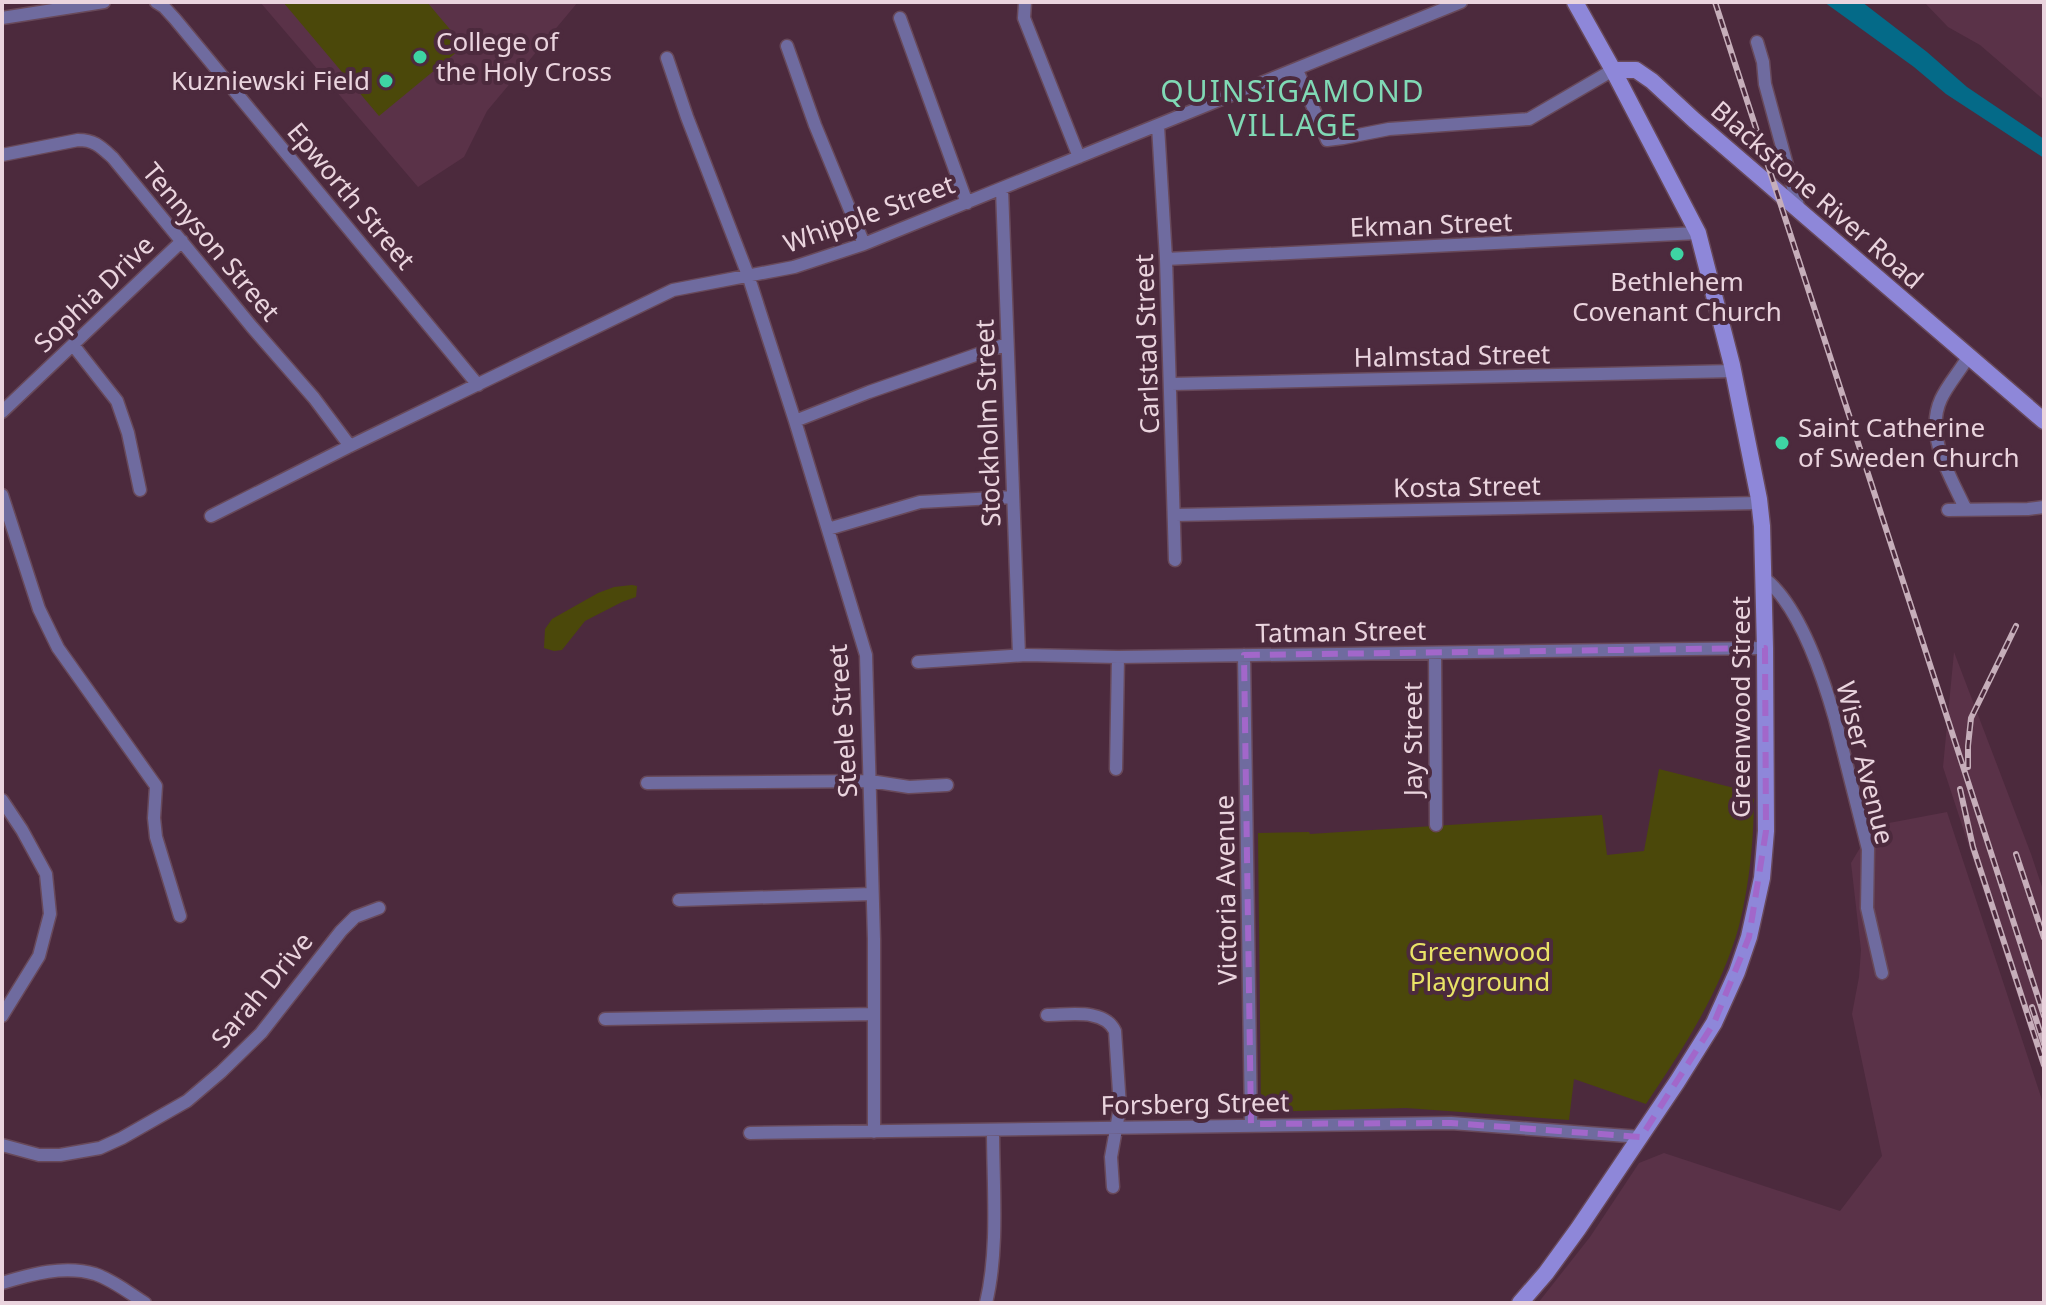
<svg xmlns="http://www.w3.org/2000/svg" width="2046" height="1305" font-family="'Noto Sans',sans-serif">
<style>
.built{fill:#5a3248}
.green{fill:#4b480a}
.water{fill:#046a88}
.lines{fill:none;stroke-linecap:round;stroke-linejoin:round}
.street-casing{stroke:#68495a;stroke-width:15}
.secondary-casing{stroke:#68495a;stroke-width:19}
.street{stroke:#6f6b9f;stroke-width:12}
.secondary{stroke:#8e87d9;stroke-width:16}
.rail-casing{stroke:#c6aeba;stroke-width:6}
.rail{stroke:#4c2a3d;stroke-width:3;stroke-dasharray:9;stroke-linecap:butt}
.marked{fill:none;stroke:#a267ca;stroke-width:6;stroke-dasharray:16 10;stroke-linejoin:round}
.poi-dot{fill:#3ed4a3;stroke:#4c2a3d;stroke-width:3}
.labels{text-anchor:middle;stroke-width:8;stroke-linejoin:round;paint-order:stroke}
.poi-label{font-size:26px;fill:#ead4de;stroke:#4c2a3d;text-anchor:start}
.street-label{font-size:26px;fill:#ead4de;stroke:#4c2a3d}
.park-label{font-size:26px;fill:#e9e366;stroke:#4c2a3d}
.quarter-label{font-size:30px;letter-spacing:2px;fill:#80d9b5;stroke:#4c2a3d}
</style>
<rect width="100%" height="100%" fill="#4c2a3d"/>
<path class="built" d="M260,2H578L487,111L464,157L418,187Z
M1924,2H2044V100L1980,45L1948,27Z
M1954,652L2031,854L2044,893V1076L1943,767Z
M1947,812L2044,1106V1303H1538L1590,1237L1639,1163L1664,1153L1840,1211L1882,1156L1852,1014L1859,977L1861,950L1851,863L1873,826Z"/>
<path class="green" d="M283,2H427L464,46L379,116Z
M632,585L637,586L636,597L622,602L585,621L562,650L554,651L544,648L545,629L552,619L598,593L614,587Z
M1659,769L1754,793C1754,838 1750,882 1739,926C1721,991 1683,1049 1646,1104L1574,1079L1569,1120L1406,1108L1261,1112L1258,833L1309,832L1310,834L1602,815L1607,855L1644,851Z"/>
<path class="water" d="M1824,2H1862L1927,52L1967,87L2044,139V158L1946,94L1914,67Z"/>
<g class="lines">
<defs>
<path id="street" d="M156,2L164,7L175,19L478,385
M1025,2L1024,18L1079,157
M2,18L104,2
M900,18L967,203
M1757,42L1763,62L1765,84L1800,213
M787,46L815,125L864,244
M667,58L687,117L748,275L795,421L866,655L874,939V1132
M1297,70L1327,140L1343,138L1389,129L1529,119L1613,70
M1158,126L1166,259L1175,560
M2,155L78,140C95,140 101,147 113,158L252,327L314,398L350,446
M1002,189L1019,655
M1166,259L1698,233
M73,345L117,401L128,433L140,490
M1171,384L1734,371
M2,412L182,241
M795,421L869,392L1007,344
M2,495L39,609L58,648L156,786L154,818L156,837L180,916
M1948,510L2028,509L2044,507
M1966,510C1951,477 1924,436 1941,399C1948,384 1960,371 1968,357
M1175,515L1759,503
M211,516L350,446L673,290L794,267L864,244L1461,2
M828,529L920,502L1013,497
M1764,578C1799,605 1823,677 1835,719L1868,849L1867,908L1882,973
M1435,653L1436,825
M1244,655L1251,1124
M918,662L1026,655L1118,657L1765,648
M1116,769L1118,657
M647,783L870,781L909,787L947,785
M2,800L22,830L46,874L50,914L39,956L2,1016
M679,900L872,894
M1047,1015C1069,1015 1104,1008 1115,1031L1120,1107L1111,1157L1113,1187
M605,1019L874,1014
M750,1133L1451,1123L1641,1137
M2,1145L39,1155H60L100,1148L122,1138L187,1101L221,1072L261,1033L341,931L355,917L379,908
M2,1283C31,1274 65,1265 95,1274C113,1280 129,1293 145,1303
M986,1303C999,1249 993,1185 993,1130"/>
<path id="secondary" d="M1613,70H1636L1652,81L1694,120L2044,421
M1520,1303L1546,1273L1578,1229L1677,1082L1714,1023L1737,972L1749,937L1762,878L1766,831L1765,648L1762,526L1759,499L1732,365L1698,233L1613,70L1575,2"/>
</defs>
<use href="#street" class="street-casing"/>
<use href="#secondary" class="secondary-casing"/>
<use href="#street" class="street"/>
<use href="#secondary" class="secondary"/>
<defs>
<path id="rail" d="M1715,2L2044,1016
M1968,767V746L1971,718L2016,626
M1960,789L1973,847L2044,1065
M2016,854L2044,938
M2032,1007L2044,1044"/>
</defs>
<use href="#rail" class="rail-casing"/>
<use href="#rail" class="rail"/>
</g>
<path class="marked" d="M1765,648L1766,831L1749,937L1714,1023L1641,1137L1451,1123L1251,1124L1244,655Z"/>
<g class="poi-dot">
<circle cx="420" cy="57" r="8"/>
<circle cx="386" cy="81" r="8"/>
<circle cx="1677" cy="254" r="8"/>
<circle cx="1782" cy="443" r="8"/>
</g>
<g class="labels">
<g class="poi-label">
<text x="436" y="51">College of<tspan x="436" dy="30">the Holy Cross</tspan></text>
<text x="370" y="90" text-anchor="end">Kuzniewski Field</text>
<text x="1677" y="291" text-anchor="middle">Bethlehem<tspan x="1677" dy="30">Covenant Church</tspan></text>
<text x="1798" y="437">Saint Catherine<tspan x="1798" dy="30">of Sweden Church</tspan></text>
</g>
<g class="street-label">
<text transform="translate(1817 195) rotate(41)" y="9">Blackstone River Road</text>
<text transform="translate(351 196) rotate(50)" y="9">Epworth Street</text>
<text transform="translate(869 214) rotate(-20)" y="9">Whipple Street</text>
<text transform="translate(1431 225) rotate(-2)" y="9">Ekman Street</text>
<text transform="translate(211 242) rotate(50)" y="9">Tennyson Street</text>
<text transform="translate(94 294) rotate(-44)" y="9">Sophia Drive</text>
<text transform="translate(1147 344) rotate(-92)" y="9">Carlstad Street</text>
<text transform="translate(1452 356) rotate(-1)" y="9">Halmstad Street</text>
<text transform="translate(988 423) rotate(-92)" y="9">Stockholm Street</text>
<text transform="translate(1467 487) rotate(-1)" y="9">Kosta Street</text>
<text transform="translate(1341 632) rotate(-1)" y="9">Tatman Street</text>
<text transform="translate(1741 707) rotate(-90)" y="9">Greenwood Street</text>
<text transform="translate(843 721) rotate(-94)" y="9">Steele Street</text>
<text transform="translate(1413 739) rotate(-90)" y="9">Jay Street</text>
<text transform="translate(1865 763) rotate(76)" y="9">Wiser Avenue</text>
<text transform="translate(1226 890) rotate(-91)" y="9">Victoria Avenue</text>
<text transform="translate(262 990) rotate(-50)" y="9">Sarah Drive</text>
<text transform="translate(1195 1104) rotate(-1)" y="9">Forsberg Street</text>
</g>
<g class="park-label">
<text x="1480" y="961">Greenwood<tspan x="1480" dy="30">Playground</tspan></text>
</g>
<g class="quarter-label">
<text x="1293" y="102">QUINSIGAMOND<tspan x="1293" dy="34">VILLAGE</tspan></text>
</g>
</g>
<rect width="2046" height="1305" fill="none" stroke="#ead4de" stroke-width="8"/>
</svg>
